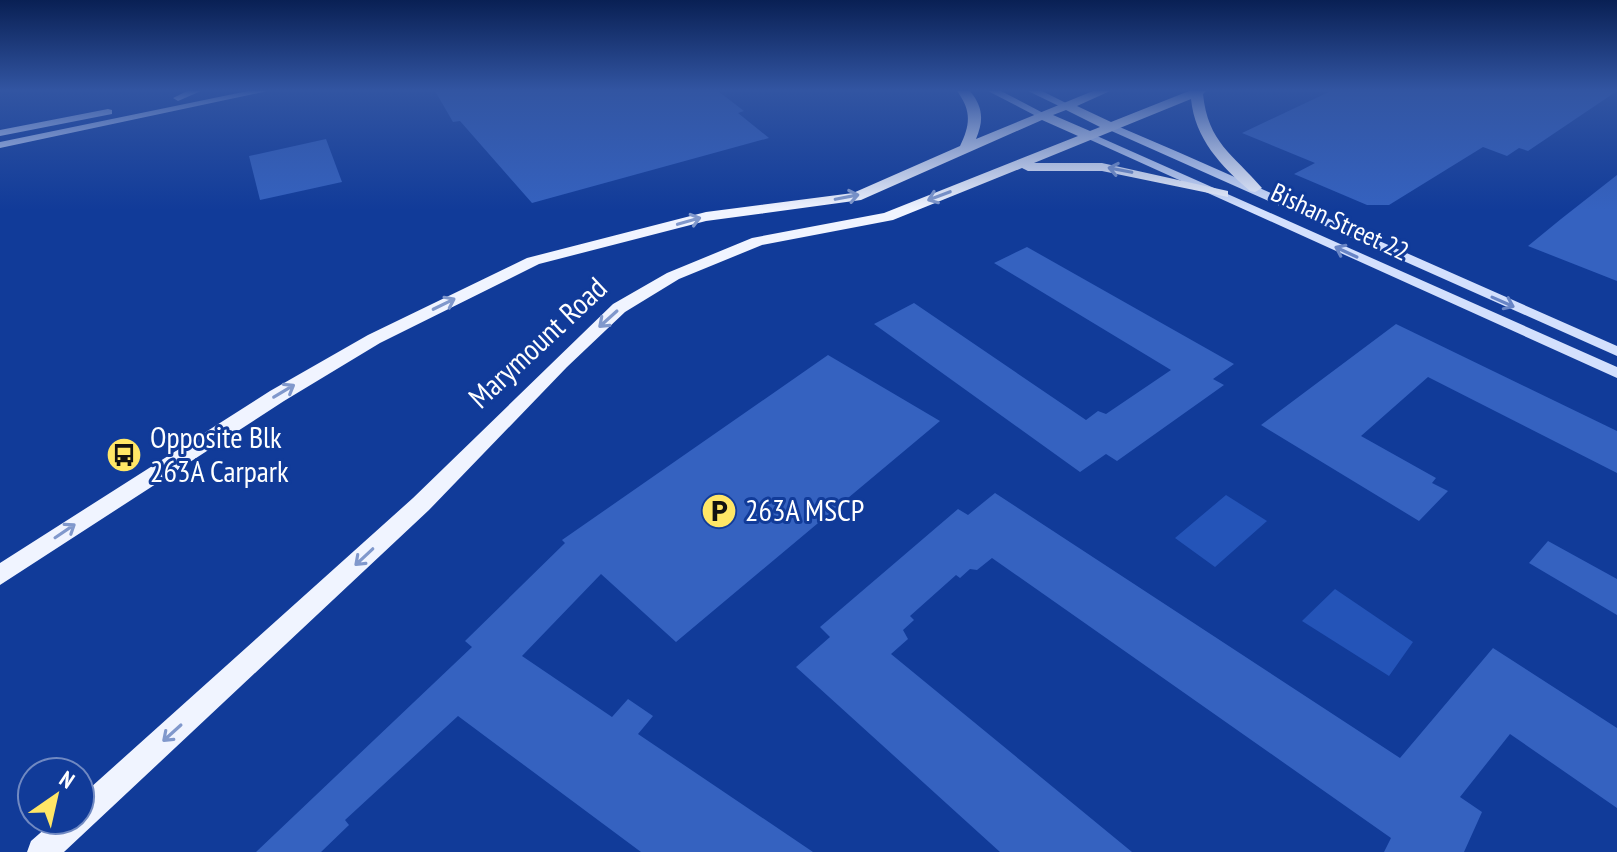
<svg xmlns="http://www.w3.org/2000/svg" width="1617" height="852" font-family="'PT Sans Narrow',sans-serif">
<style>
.green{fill:#2454b8}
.building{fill:#3562c0}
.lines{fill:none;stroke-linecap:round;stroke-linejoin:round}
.secondary{fill:#d3e0fd;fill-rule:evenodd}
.primary{fill:#f0f4ff;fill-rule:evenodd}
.oneway{stroke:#8098cc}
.oneway2{stroke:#6885c6}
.labels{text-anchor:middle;stroke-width:6;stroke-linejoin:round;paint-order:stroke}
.far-street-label{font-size:26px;fill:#fff;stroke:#113b99}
.street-label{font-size:30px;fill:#fff;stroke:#113b99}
.poi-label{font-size:30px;fill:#fff;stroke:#113b99;text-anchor:start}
</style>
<rect width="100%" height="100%" fill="#113b99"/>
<path class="green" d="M1226,495L1267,521L1215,567L1175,538Z
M1335,589L1413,642L1389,676L1302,621Z"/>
<path class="building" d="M435,91H718L744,111L738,113L769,138L532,203L460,121L453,122Z
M1331,91H1617L1528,151L1519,148L1507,156L1483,147L1389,205H1367L1294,174L1315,163L1242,133Z
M326,139L342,182L260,200L249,156Z
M1617,175V281L1528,246L1561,219Z
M1027,247L1234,364L1213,379L1224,385L1117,461L1106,454L1080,472L874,324L914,303L1086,420L1098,411L1106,414L1171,370L994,263Z
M1396,324L1617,431V473L1428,377L1361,436L1436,478L1432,483L1448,491L1419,521L1261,425Z
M828,355L940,421L676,642L601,574L522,656L612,717L628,699L653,716L638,734L813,852H641L458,716L345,820L349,825L321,852H256L472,647L465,641L565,543L562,540Z
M995,493L1400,758L1493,648L1617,728V808L1510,734L1460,797L1482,812L1464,852H1384L1391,838L992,558L977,570L970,569L960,578L956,575L910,616L914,620L903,630L908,639L891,654L1132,852H1000L796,667L830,637L820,627L958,509L968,515Z
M1548,541L1617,579V615L1529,563Z"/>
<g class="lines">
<path class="secondary" d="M187,91H201L178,101L173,98Z
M248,91H268L0,148V142Z
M988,91H1001L1047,115L1038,117Z
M1028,91H1042L1070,105L1061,107Z
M108,109L112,110V114L0,136V130Z
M1107,125H1115L1178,152L1617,346V356L1107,129Z
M1088,132L1617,367V378L1084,137L1083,135Z"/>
<path class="primary" d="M957,91H970C983,107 984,120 976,139L1093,91H1110L1077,106L1111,122L1189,91H1206L1203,94C1208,143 1233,154 1262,188L1255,192L1250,191C1221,166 1195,139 1191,99L1034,163H1102L1228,191V197L1102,171H1028L1022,168L893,220L762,245L679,279L625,312L567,367L429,510L64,852H27L31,841L55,820H80V797L413,498L613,304L667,273L752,238L884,213L1078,136L1042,120L861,200L706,221L539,264L380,343L284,401L0,585V563L270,391L368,335L527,258L706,212L853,193L960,146C970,125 972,111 957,91ZM1066,110L1100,127L1090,131L1053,115Z"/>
</g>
<defs><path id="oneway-shaft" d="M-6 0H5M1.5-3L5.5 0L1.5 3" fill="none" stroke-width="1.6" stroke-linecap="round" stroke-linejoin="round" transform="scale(2)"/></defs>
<g class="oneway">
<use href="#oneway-shaft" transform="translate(1120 170) rotate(-169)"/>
<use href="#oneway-shaft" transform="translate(939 196) rotate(159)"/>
<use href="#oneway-shaft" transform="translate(847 197) rotate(-11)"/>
<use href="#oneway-shaft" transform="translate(689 221) rotate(-16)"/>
<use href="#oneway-shaft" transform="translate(444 304) rotate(-26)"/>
<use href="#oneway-shaft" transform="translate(608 319) rotate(138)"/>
<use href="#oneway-shaft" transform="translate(284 391) rotate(-31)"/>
<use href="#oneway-shaft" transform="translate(65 531) rotate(-34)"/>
<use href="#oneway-shaft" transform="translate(364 557) rotate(137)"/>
<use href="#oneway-shaft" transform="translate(172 733) rotate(138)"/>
</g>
<g class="oneway2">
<use href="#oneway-shaft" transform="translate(1346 252) rotate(-155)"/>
<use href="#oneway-shaft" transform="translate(1503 302) rotate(24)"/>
</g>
<linearGradient id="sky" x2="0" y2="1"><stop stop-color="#092054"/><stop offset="0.43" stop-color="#3255a2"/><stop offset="1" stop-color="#3255a2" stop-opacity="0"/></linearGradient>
<rect width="1617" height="210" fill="url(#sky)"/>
<defs>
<symbol id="bus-disc" viewBox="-11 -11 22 22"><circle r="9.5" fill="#ffe666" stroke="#113b99"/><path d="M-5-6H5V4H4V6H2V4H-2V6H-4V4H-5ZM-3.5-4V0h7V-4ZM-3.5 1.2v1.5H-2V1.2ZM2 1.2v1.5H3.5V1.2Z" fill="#111"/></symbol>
<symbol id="parking-disc" viewBox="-11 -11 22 22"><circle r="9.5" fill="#ffe666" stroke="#113b99"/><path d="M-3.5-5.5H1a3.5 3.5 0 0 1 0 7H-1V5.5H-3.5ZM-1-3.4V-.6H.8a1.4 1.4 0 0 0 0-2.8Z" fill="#111"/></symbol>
</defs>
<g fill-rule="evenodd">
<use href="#bus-disc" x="104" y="435" width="40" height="40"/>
<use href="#parking-disc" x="699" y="491" width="40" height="40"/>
</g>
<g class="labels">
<g class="far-street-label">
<text transform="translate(1340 222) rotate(25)" y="9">Bishan Street 22</text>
</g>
<g class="street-label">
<text transform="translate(538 343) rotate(-43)" y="10">Marymount Road</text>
</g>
<g class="poi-label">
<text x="150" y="448">Opposite Blk<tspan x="150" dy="34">263A Carpark</tspan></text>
<text x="745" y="521">263A MSCP</text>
</g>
</g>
<g transform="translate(56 796) rotate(34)"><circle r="38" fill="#113b99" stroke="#7089c2" stroke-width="2"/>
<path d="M0-6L14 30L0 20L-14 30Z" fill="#ffe666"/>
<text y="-12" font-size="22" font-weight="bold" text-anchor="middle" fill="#ffffff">N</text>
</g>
</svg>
